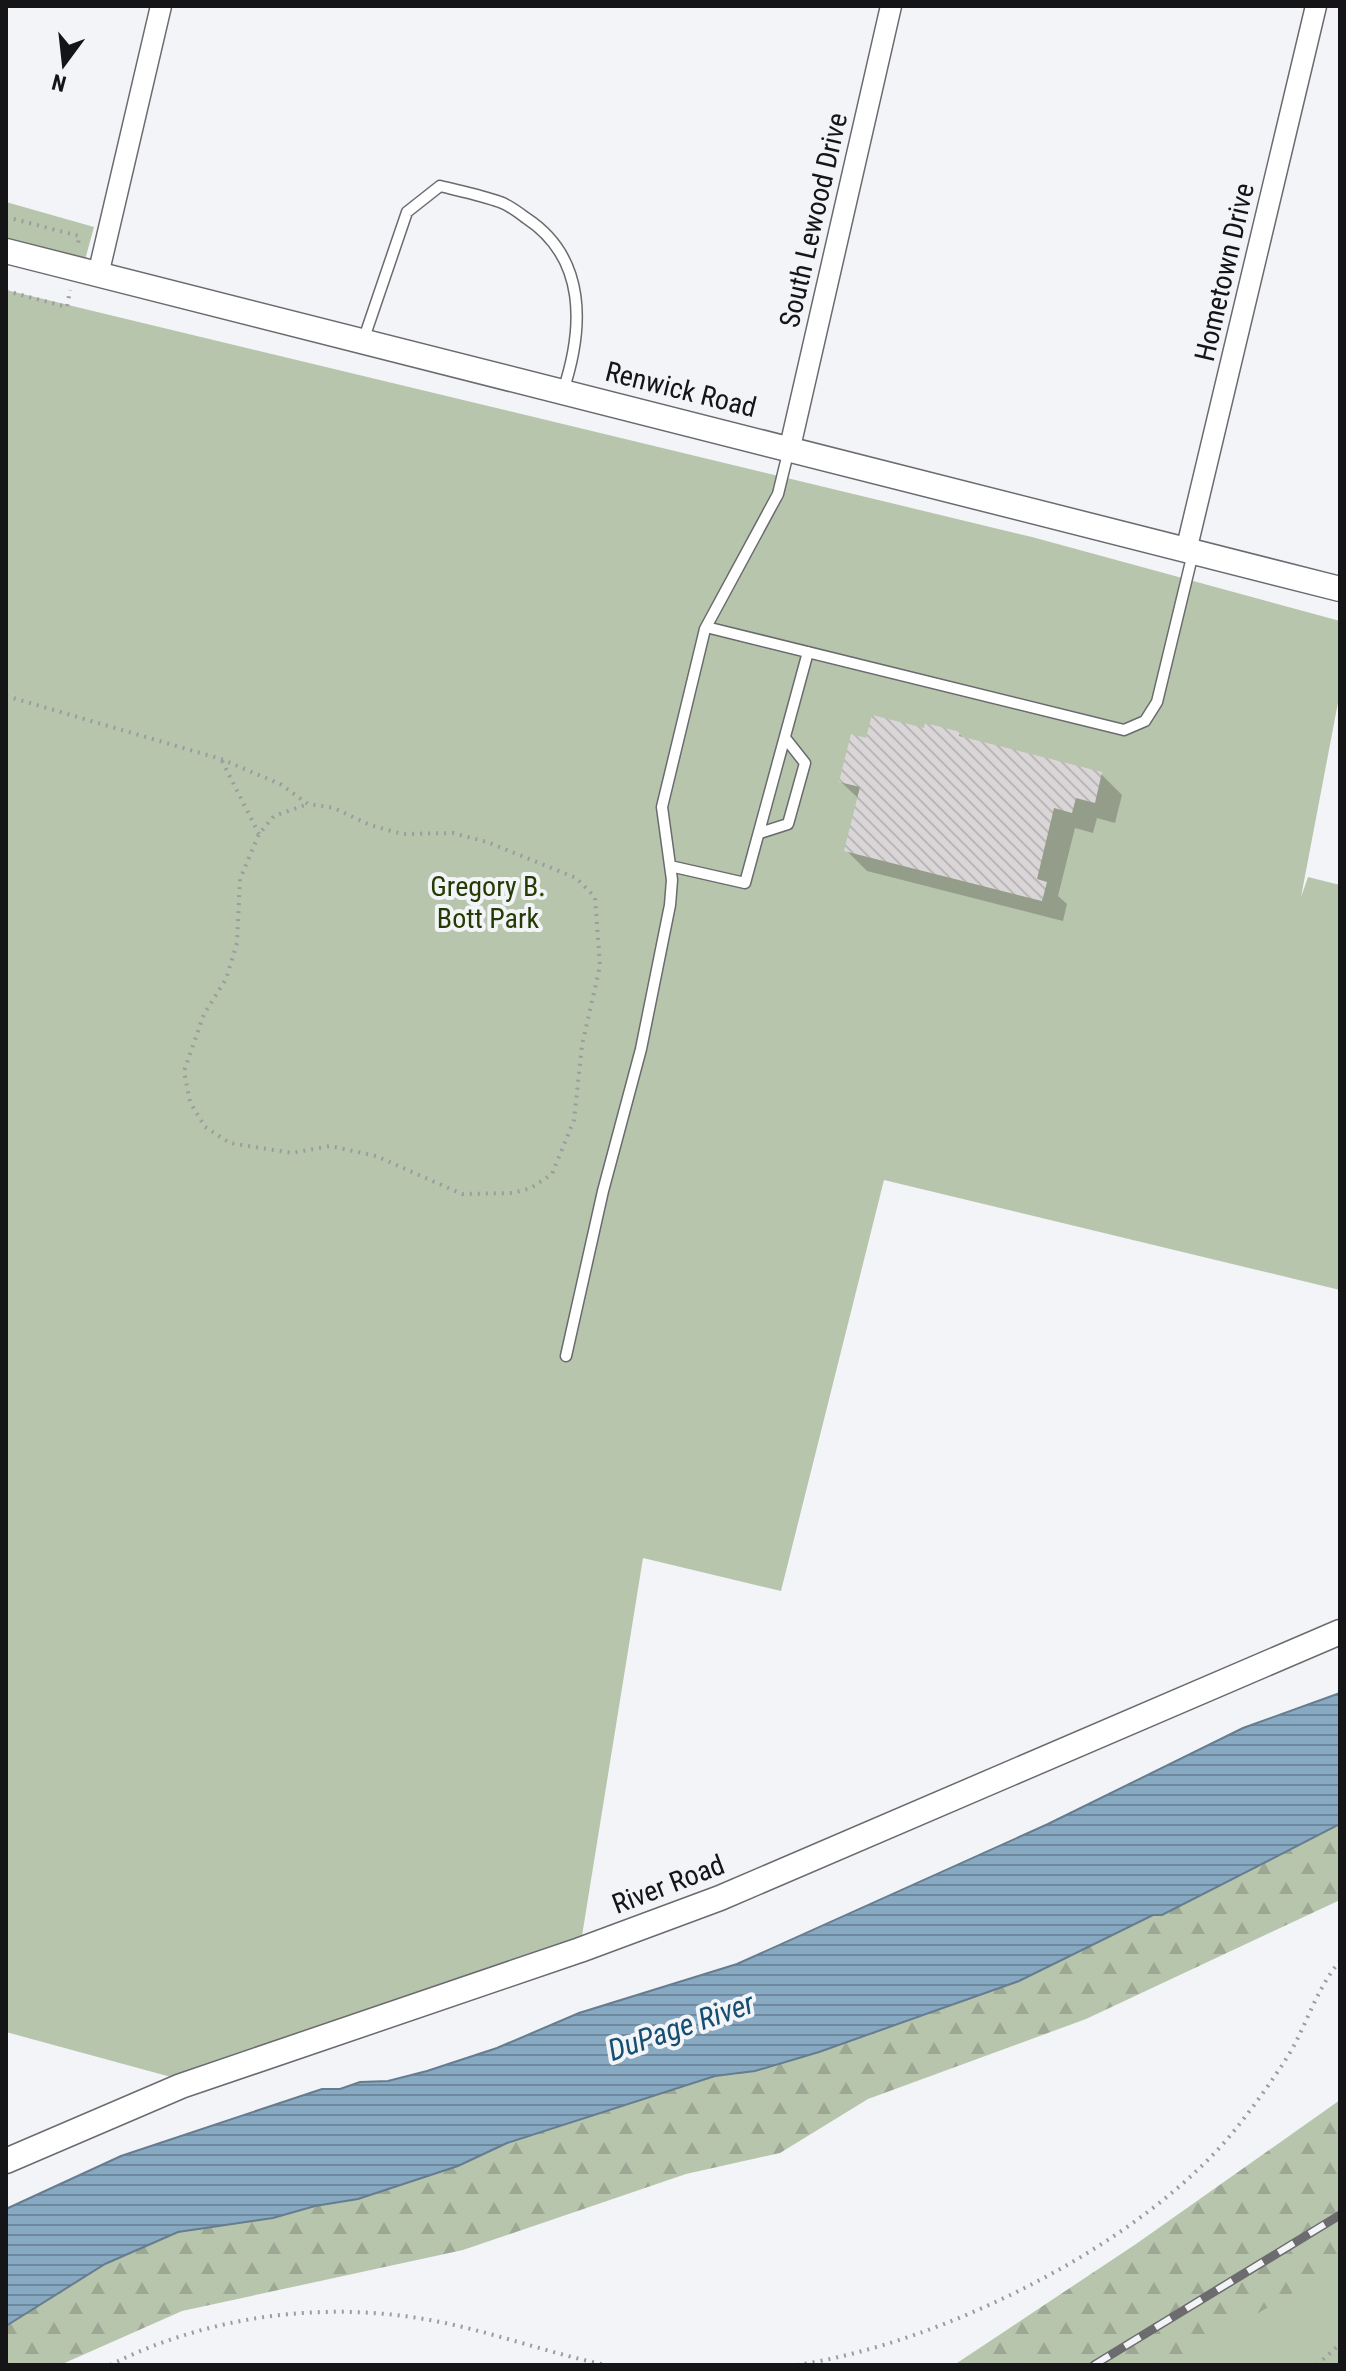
<svg xmlns="http://www.w3.org/2000/svg" width="1346" height="2371" font-family="'Roboto Condensed',sans-serif">
	<style>
		.forest { fill: url(#forest-firs) }
		.park { fill: #b8c5ad }
		.water { fill: url(#water-rules); stroke: #667d8f; stroke-width: 2 }
		.shadow { fill: #0003 }
		.building { fill: url(#building-back-hatch) }
		.lines { fill: none; stroke-linecap: round; stroke-linejoin: round }
		.service-casing { stroke: #6a6b6e; stroke-width: 13 }
		.minor-casing { stroke: #6a6b6e; stroke-width: 23 }
		.tertiary-casing { stroke: #6a6b6e; stroke-width: 27 }
		.path { stroke: #9a9c9e; stroke-width: 4; stroke-dasharray: 2 6; stroke-linecap: butt }
		.service { stroke: #fff; stroke-width: 10 }
		.minor { stroke: #fff; stroke-width: 20 }
		.tertiary { stroke: #fff; stroke-width: 24 }
		.rail-casing { stroke: #6c6c6f; stroke-width: 9 }
		.rail { stroke: #f2f4f7; stroke-width: 6; stroke-dasharray: 18; stroke-linecap: butt }
		.labels { text-anchor: middle; stroke-width: 8; stroke-linejoin: round; paint-order: stroke }
		.street-label { font-size: 28px; fill: #151517; stroke: #f2f4f7 }
		.park-label { font-size: 28px; fill: #253b04; stroke: #f2f4f7 }
		.water-label { font-size: 30px; font-style: italic; fill: #154e71; stroke: #f2f4f7 }
	</style>
	<defs>
		<pattern id="forest-firs" width="22" height="20" patternUnits="userSpaceOnUse" patternTransform="scale(2)"><rect width="22" height="20" fill="#b8c5ad"/><path d="M5 1l3.5 6h-7zM16 11l3.5 6h-7z" fill="#9da894"/></pattern>
		<pattern id="water-rules" width="6" height="5" patternUnits="userSpaceOnUse" patternTransform="scale(2)"><rect width="6" height="5" fill="#88a9c2"/><path d="M0 2.5h6" fill="none" stroke="#6e889d"/></pattern>
		<pattern id="building-back-hatch" width="6" height="6" patternUnits="userSpaceOnUse" patternTransform="scale(2)"><rect width="6" height="6" fill="#dad6d8"/><path d="M-1 5l2 2M0 0l6 6M5-1l2 2" fill="none" stroke="#bab7b9"/></pattern>
	</defs>
	<rect width="100%" height="100%" fill="#f2f4f7"/>
	<path class="forest" d="M1340,1824V1900L1086,2019L868,2099L780,2153L686,2174L463,2250L182,2311L60,2365H6V2326L105,2264L178,2232L273,2218L315,2206L358,2199L458,2166L507,2143L715,2076L739,2074L819,2052L934,2012L1019,1981L1153,1915H1162Z
		M1340,2100V2344L1314,2365H954L1136,2244Z"/>
	<path class="park" d="M6,202L94,227L82,271L6,252Z
		M6,290L1032,537L1340,621V692L1301,897L1308,877L1340,885V1290L884,1180L781,1591L643,1558L581,1942L182,2080L6,2032Z
		M1340,2265L1339,2365H1170Z"/>
	<path class="water" d="M1340,1693V1824L1162,1915H1153L1019,1981L819,2052L755,2071L715,2076L507,2143L458,2166L358,2199L315,2206L273,2218L178,2232L105,2264L6,2326V2209L121,2156L322,2089H340L360,2082L388,2081L427,2071L497,2048L579,2013L737,1964L1048,1824L1243,1728Z"/>
	<path class="shadow" d="M925,730L959,734L966,740L1101,774L1122,795L1115,823L1097,818L1093,833L1075,828L1058,896L1067,904L1063,921L867,871L846,850L859,799L841,782L867,741Z"/>
	<path class="building" d="M872,715L924,728L925,723L960,732L959,736L1102,772L1095,803L1076,798L1072,813L1054,808L1037,879L1047,882L1042,901L844,851L860,787L839,782L851,734L866,738Z"/>
	<g class="lines">
		<defs>
			<path id="service" d="M363,341L407,212L440,186C460,191 481,195 500,202C509,205 518,212 526,218C587,258 584,328 563,391
				M706,627L1124,730L1145,721L1157,702L1193,553
				M760,833L788,824L805,763L786,739
				M670,866L745,883L808,652
				M566,1356L603,1191L641,1049L670,905L672,880L662,807L705,629L778,494L789,449"/>
			<path id="minor" d="M98,275L161,6
				M790,447L891,6
				M1186,551L1316,6"/>
			<path id="tertiary" d="M6,251L1340,589
				M6,2161L181,2086L580,1950L720,1898L1340,1632"/>
		</defs>
		<use href="#service" class="service-casing"/>
		<use href="#minor" class="minor-casing"/>
		<use href="#tertiary" class="tertiary-casing"/>
		<path class="path" d="M6,217L79,236L78,246
			M6,291L67,307L70,290
			M6,696L221,759L280,784L308,804L334,808L370,825L402,834L453,833L487,842L576,878L595,897L600,966L582,1045L574,1120L552,1174L531,1188L513,1193L462,1194L376,1156L330,1146L292,1153L230,1143L205,1127L190,1102L184,1071L204,1014L226,979L237,943L240,879L248,860L259,834L274,816L308,804
			M222,761L259,834
			M110,2365C210,2315 326,2300 435,2321C493,2332 548,2353 606,2365
			M797,2365C943,2343 1146,2243 1238,2126C1257,2102 1275,2077 1291,2051C1308,2021 1317,1988 1340,1961
			M1317,2365L1340,2344"/>
		<use href="#service" class="service"/>
		<use href="#minor" class="minor"/>
		<use href="#tertiary" class="tertiary"/>
		<defs>
			<path id="rail" d="M1094,2365L1340,2215"/>
		</defs>
		<use href="#rail" class="rail-casing"/>
		<use href="#rail" class="rail"/>
	</g>
	<g class="labels">
		<g class="street-label">
			<text transform="translate(813 220) rotate(-77)" y="10">South Lewood Drive</text>
			<text transform="translate(1224 272) rotate(-77)" y="10">Hometown Drive</text>
			<text transform="translate(681 389) rotate(14)" y="10">Renwick Road</text>
			<text transform="translate(668 1884) rotate(-21)" y="10">River Road</text>
		</g>
		<g class="park-label">
			<text x="488" y="896">Gregory B.<tspan x="488" dy="32">Bott Park</tspan></text>
		</g>
		<g class="water-label">
			<text transform="translate(681 2027) rotate(-19)" y="10">DuPage River</text>
		</g>
	</g>
	<rect width="1346" height="2371" fill="none" stroke="#151517" stroke-width="16"/>
	<g transform="translate(64 64) rotate(195)" stroke="#f2f4f7" stroke-width="6" paint-order="stroke">
	<path d="M0-6L14 30L0 20L-14 30Z" fill="#151517"/>
	<text y="-12" font-size="22" font-weight="bold" text-anchor="middle" fill="#151517">N</text>
	</g>
</svg>
